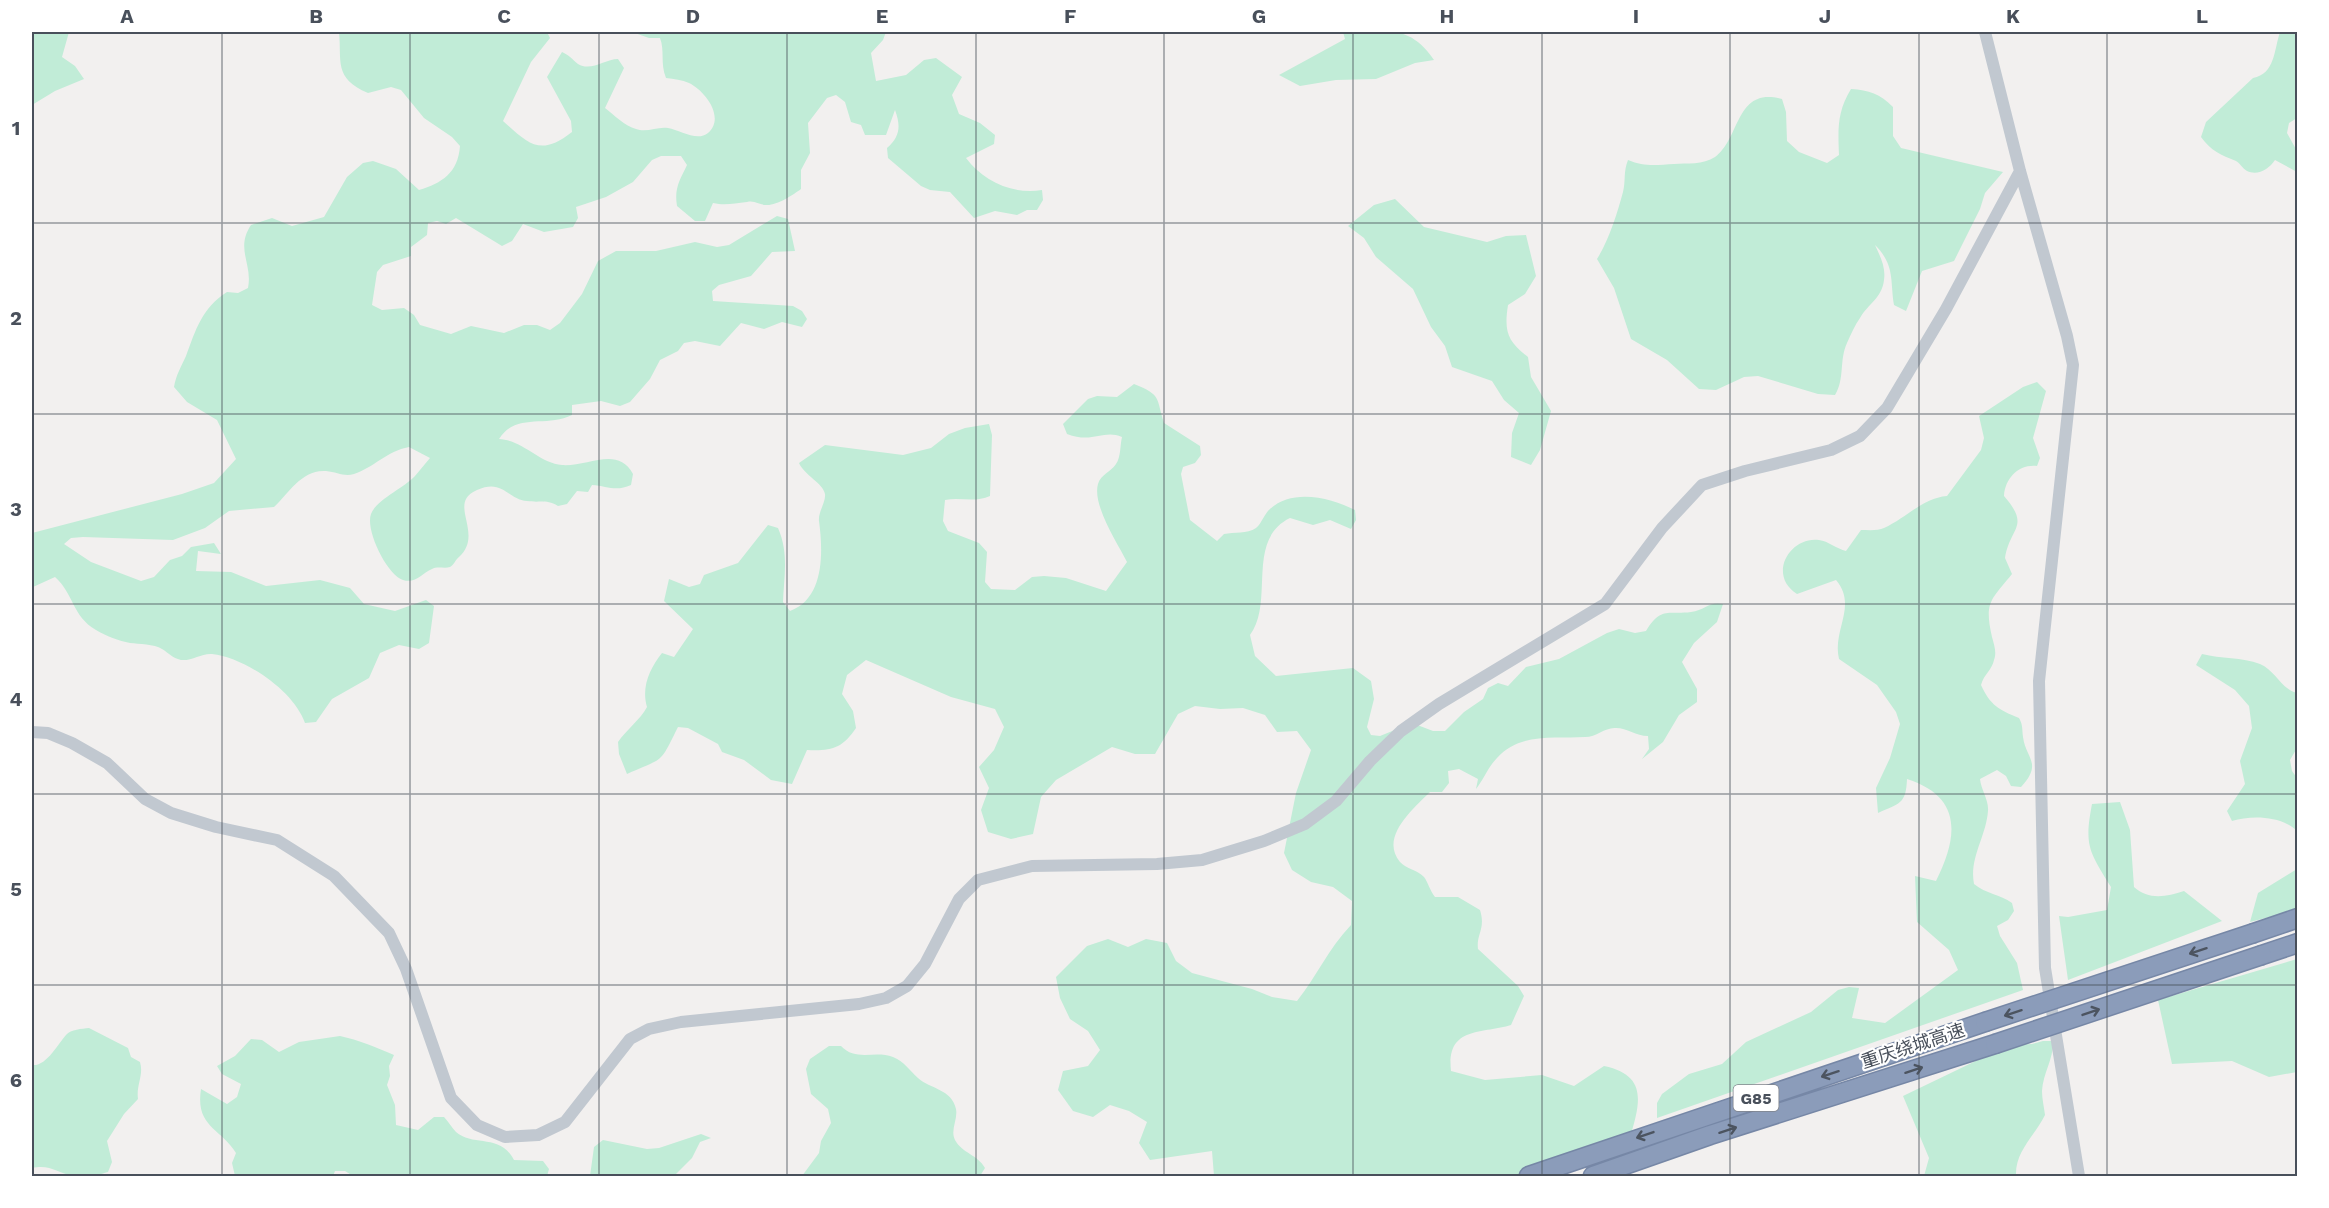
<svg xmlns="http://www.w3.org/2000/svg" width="2329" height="1208" font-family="'Work Sans','Noto Sans SC',sans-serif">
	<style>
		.green { fill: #c1ecd7 }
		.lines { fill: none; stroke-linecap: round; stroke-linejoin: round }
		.highway-casing { stroke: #7687a6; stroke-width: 21 }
		.minor { stroke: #c1c8d0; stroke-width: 12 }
		.highway { stroke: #8b9cba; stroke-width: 18 }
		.highway-bridge-casing { stroke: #7687a6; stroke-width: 21; stroke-linecap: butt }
		.highway-bridge { stroke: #8b9cba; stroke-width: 18 }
		.oneway { stroke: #4c5460 }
		.grid { fill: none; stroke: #49505b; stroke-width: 1.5; stroke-opacity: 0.55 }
		.labels { text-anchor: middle; stroke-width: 4.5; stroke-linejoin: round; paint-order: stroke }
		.shield { fill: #fff; stroke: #80848c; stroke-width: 1.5 }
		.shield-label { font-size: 16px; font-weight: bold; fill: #49505b }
		.street-label { font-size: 18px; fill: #49505b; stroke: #fff }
		.neatline { fill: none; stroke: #49505b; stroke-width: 2 }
		.grid-label { font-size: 20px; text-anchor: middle; font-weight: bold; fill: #49505b }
	</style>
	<rect width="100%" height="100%" fill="#f2f0ef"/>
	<path class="green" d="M32,32H69L62,57L75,66L84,79L55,91L32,105Z
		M339,32H547L550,38L531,62L503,121C529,144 540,157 572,132L571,121L547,77L562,52C569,55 572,59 578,64C591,72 605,59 618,59L624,68L605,108C614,115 625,126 636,129C647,133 658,126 668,128C680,130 697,142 708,133C726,117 704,90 689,83C682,80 674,79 666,78C660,63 665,51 660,38H649L632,32H886L883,40L871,53L876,81L906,75L924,60L936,58L962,77L952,95L959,114L980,123L995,135L994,144L966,158C983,181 1013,195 1042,190L1043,200L1037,210H1027L1017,215L995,211L974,218L950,192L930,190L921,186L888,158L887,148C900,137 901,126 895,110L886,135H865L861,125L851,122L845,102L836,95L827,98L808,123L810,153L801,170V189C793,195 776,206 766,205C759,205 755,200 747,202C734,203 726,206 713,203L705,221H695L677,206C674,188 680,180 687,165L681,156H661L652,160L633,182L606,197L576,207L578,218L573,227L544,232L523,224L512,241L502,246L456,218L446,224L437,221L428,223L427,235L411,247V256L383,265L377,272L372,305L382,310L404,308L414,315L420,325L451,334L471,326L504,333L524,325H537L550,330L560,323L582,294L598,261L616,251H656L695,242L717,247L729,245L777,216L788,219L795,251L772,252L751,276L719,285L712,291L713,301L793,306L802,311L807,319L802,327L782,322L764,329L741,323L720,346L695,341L684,343L678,351L660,360L650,379L630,402L620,406L601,401L572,405V415C546,428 516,412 499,439C523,440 539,463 562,465C587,467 618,445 633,474L631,485C616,492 607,486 592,485L588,492L577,491L567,504L558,506C546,499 540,503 527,501C508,500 503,478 477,490C446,503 485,533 459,557C456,559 453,566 450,567C445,569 437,566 432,569C422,573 416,584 403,580C387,575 365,530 371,514C376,500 404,488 415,476C420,470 425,464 430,458L409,447C387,451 373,468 354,474C344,477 337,472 326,471C302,469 289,493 274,507L229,511L205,528L173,540L83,537L71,538L64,544L91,562L141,581L154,577L170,560L182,556L191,547L214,543L221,554L198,551L196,571L231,572L266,586L320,580L350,588L364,604L395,611L426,600L434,606L429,643L419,649L399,645L380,653L369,678L332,699L316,722L305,723C294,691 246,658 212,654C202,653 192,661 181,660C172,658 169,653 162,649C154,644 139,644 130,643C119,641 106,636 96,630C72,616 74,594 55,577L33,587L32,592V533L182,494L214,483L236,459L217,420L187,402L174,387C176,375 181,367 186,356C196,329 202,308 227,292L238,293L248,288C253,264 235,249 251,225L272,218L292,226L324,217L347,177L363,163L373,161L396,169L419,190C442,183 458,173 460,146L452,137L424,118L401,90L391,87L368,93C333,78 342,61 339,32Z
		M1343,32C1383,31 1409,23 1434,60L1415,63L1376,79L1336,80L1300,86L1279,75L1345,39Z
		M2280,32H2297V118L2289,123L2287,133L2297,151V172L2275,160C2269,169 2258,176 2247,171C2242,168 2240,163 2236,161C2221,155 2211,151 2201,137L2206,122L2253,78C2275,74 2274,50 2280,32Z
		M1851,89C1869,90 1880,94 1893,107V136L1901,148L2003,172L1985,193L1980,209L1954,261L1922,271L1906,311L1894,305C1890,280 1895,265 1875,245C1880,256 1886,267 1884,280C1882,298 1868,304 1860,318C1855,325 1851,334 1847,343C1839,360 1845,379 1835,395L1818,394L1758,376L1744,377L1716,390L1699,389L1667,360L1631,339L1614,288L1597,259C1609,240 1617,214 1623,192C1626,180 1623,173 1628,160C1644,167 1657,165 1674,164C1687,163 1703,165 1715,157C1741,138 1735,86 1782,99L1786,112L1787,141L1799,152L1827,163L1839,155C1838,129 1837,112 1851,89Z
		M1395,199L1424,227L1487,242L1506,236L1526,235L1536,276L1525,294L1508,305C1504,331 1507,341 1528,357L1531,377L1551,411L1540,450L1531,465L1511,457L1512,433L1519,413L1504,400L1492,381L1452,367L1445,346L1431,327L1413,289L1376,257L1364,238L1348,226L1374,205Z
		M2037,382L2046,391L2033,438L2040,458L2037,466C2019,464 2005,478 2004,496C2031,527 2010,527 2005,558L2012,574C1991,600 1984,602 1992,637C1994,645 1997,652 1994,660C1992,670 1984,674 1981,685C1990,705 1999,710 2019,718C2023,725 2022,729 2023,737C2026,759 2043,763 2021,787L2011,786L2006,776L1997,770L1980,779C1981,790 1989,800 1988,811C1986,837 1969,858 1974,884C1986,894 2000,894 2012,903L2014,911L2008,920L1997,926L2000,936L2017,963L2023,990L1657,1118V1103L1662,1094L1689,1074L1722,1064L1746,1042L1811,1012L1838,990L1849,987L1859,988L1852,1018L1885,1023L1958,970L1949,950L1917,922L1915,876L1936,881C1958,837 1963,797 1907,779C1906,805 1899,803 1878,813L1876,788L1890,758L1900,724L1896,712L1877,685L1839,659C1832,630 1858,606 1836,580L1797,594C1767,575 1790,536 1819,540C1828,541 1837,549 1846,551L1861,530C1868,530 1878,531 1884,528C1906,518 1923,498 1947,496L1981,450L1984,438L1979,416L2023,387Z
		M1134,384C1162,395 1156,398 1164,423L1200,446L1201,455L1195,463L1183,467L1181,474L1190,520L1217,541L1224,534C1234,532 1247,534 1256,528C1262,523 1264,514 1270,509C1293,488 1331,498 1355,510L1356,520L1351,529L1330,520L1313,525L1290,518C1245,540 1275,602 1250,635L1255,656L1276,676L1353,668L1371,681L1374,699L1367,727L1371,735L1380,736L1412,723L1433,731H1445L1464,712L1483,699L1488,688L1498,683L1508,686L1526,667L1559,659L1607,633L1619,629L1635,633L1646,631C1661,606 1668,615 1691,612C1705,610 1709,601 1723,604L1717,622L1694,643L1682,662L1697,689V702L1679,715L1663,742L1642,759L1649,749L1648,736C1636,736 1627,728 1616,728C1605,727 1597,737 1585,737C1556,739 1520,732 1497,758C1488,767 1484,779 1476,789L1478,779L1459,769L1448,771L1449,783L1442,792H1430C1414,808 1379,837 1400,862C1406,869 1418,870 1424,877C1428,882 1430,891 1435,897H1458L1480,910C1486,929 1476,934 1478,949L1518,986L1524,996L1511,1025C1482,1034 1446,1026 1451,1071L1485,1080L1542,1075L1574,1086L1604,1066C1646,1075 1641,1100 1631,1134L1517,1176H1214L1212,1151L1150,1160L1139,1143L1147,1122L1129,1111L1110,1105L1093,1117L1073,1111L1058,1090L1063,1071L1088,1066L1100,1050L1088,1031L1070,1019L1060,998L1056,977L1087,946L1108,939L1128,947L1146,939L1167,943L1176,961L1192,973L1252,989L1272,997L1297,1001C1317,976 1328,949 1351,925L1352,901L1333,887L1311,882L1292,870L1284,853L1296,793L1311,750L1297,731L1277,732L1265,715L1243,708L1220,709L1195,706L1178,714L1155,754H1135L1112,747L1056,780L1041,797L1033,834L1011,839L988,832L981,810L989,788L979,767L994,750L1004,727L995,709L951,697L866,660L847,675L842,694L853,711L856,728C842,749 831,751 807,750L792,784L771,780L744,760L722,752L718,744L688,728L678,727C659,765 665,757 627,774L619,754L618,742C627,729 640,720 647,707C641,687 650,668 662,653L674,657L693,629L664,601L669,579L689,587L700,584L704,575L738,563L768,525L778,528C789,553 784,576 783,602L790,611C825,598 823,551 819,521C818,512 826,502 825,494C823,483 804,475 799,463L825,445L903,455L931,448L949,434L965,428L989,424L992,435L990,496C975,503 961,497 945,500L943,521L948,531L979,543L987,552L985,582L991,589L1015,590L1032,577L1044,576L1066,578L1106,591L1127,562C1118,544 1092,505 1098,484C1101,474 1111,472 1116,464C1121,457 1120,445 1122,437C1103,429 1093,444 1067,434L1063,424L1088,399L1097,396L1117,397Z
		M2202,654C2221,659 2242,657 2260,664C2276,671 2281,689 2297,693V748L2290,760L2292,771L2297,778V831C2282,816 2252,815 2232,821L2227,811L2245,784L2240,761L2252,728L2249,706L2235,690L2196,665Z
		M2120,802L2130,830L2134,887C2148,900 2166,897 2184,891L2222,921L2068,980L2059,916L2068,917L2107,910L2111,887C2089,851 2084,846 2092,804Z
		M2297,869V910L2250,922L2258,893Z
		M2297,959V1072L2269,1077L2232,1061L2172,1064L2158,1000Z
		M89,1028L128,1048L131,1057L140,1062C144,1075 136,1085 138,1099L124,1114L107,1141L112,1162L108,1172C98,1175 85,1179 74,1176C56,1173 51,1164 32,1168V1065C46,1067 58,1044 66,1035C71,1029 82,1029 89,1028Z
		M340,1036C359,1040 375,1047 394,1055L389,1066L390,1076L387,1085L395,1105L396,1125L418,1130L434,1117H444C448,1121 452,1128 456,1132C473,1147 500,1133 514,1160L543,1161L549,1169L547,1176H353L345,1171H335L333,1176H235L232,1163L236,1153C221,1128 195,1127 201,1089L227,1104L237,1097L241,1084L222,1074L217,1066L235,1056L251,1039L262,1040L279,1052L299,1042Z
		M2043,1041H2053C2054,1058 2043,1073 2042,1091C2042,1099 2044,1107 2045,1115C2034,1137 2015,1151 2016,1176H1924L1929,1158L1903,1096L2009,1045L2032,1044Z
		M829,1046H841C856,1062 875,1050 893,1057C905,1062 909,1070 918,1078C930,1089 952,1089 956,1109C958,1120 950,1130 955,1140C962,1153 978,1155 985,1168L980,1176H802L819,1153L821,1141L831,1123L828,1109L811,1094L806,1069L810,1059Z
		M701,1134L711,1138L700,1142L692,1158L674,1176H590L594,1147L603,1140L647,1149L659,1148Z"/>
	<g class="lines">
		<defs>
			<path id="highway" d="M2254,933L2298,918
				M2262,955L2298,943
				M1529,1176L1985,1022
				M1593,1176L1710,1135L1995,1044"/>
		</defs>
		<use href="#highway" class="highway-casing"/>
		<path class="minor" d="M1985,32L2020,171L2067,336L2073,365L2039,681L2045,968L2079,1176
			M32,732L48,733L72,743L107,763L145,799L171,813L216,827L277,840L334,876L389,933L406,969L451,1098L477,1125L505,1137L538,1135L565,1122L630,1039L649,1029L681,1022L859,1004L886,998L907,986L925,964L959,899L978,880L1032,866L1157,864L1202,860L1264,841L1305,824L1336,801L1370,761L1401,731L1439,704L1605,604L1662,528L1702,485L1745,471L1831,450L1860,436L1887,408L1946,309L2020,171"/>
		<use href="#highway" class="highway"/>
		<defs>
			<path id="highway-bridge" d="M1985,1022L2254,933
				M1995,1044L2262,955"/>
		</defs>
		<use href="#highway-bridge" class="highway-bridge-casing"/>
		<use href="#highway-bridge" class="highway-bridge"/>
	</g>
	<defs><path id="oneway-shaft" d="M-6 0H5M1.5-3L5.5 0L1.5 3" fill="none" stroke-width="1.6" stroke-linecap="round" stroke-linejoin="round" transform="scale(1.5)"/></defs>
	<g class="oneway">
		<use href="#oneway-shaft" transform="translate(2198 951) rotate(162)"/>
		<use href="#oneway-shaft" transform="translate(2091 1012) rotate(-19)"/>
		<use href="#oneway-shaft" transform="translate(2013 1013) rotate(162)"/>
		<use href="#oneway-shaft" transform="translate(1914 1070) rotate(-18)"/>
		<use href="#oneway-shaft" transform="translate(1830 1074) rotate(162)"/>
		<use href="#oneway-shaft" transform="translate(1728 1130) rotate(-18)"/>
		<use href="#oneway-shaft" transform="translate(1645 1135) rotate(161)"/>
	</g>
	<path class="grid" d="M222,32V1176M410,32V1176M599,32V1176M787,32V1176M976,32V1176M1164,32V1176M1353,32V1176M1542,32V1176M1730,32V1176M1919,32V1176M2107,32V1176M32,223H2298M32,414H2298M32,604H2298M32,794H2298M32,985H2298"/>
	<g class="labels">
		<rect class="shield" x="1733.5" y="1085" width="45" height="26" rx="4.5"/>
		<g class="shield-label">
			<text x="1756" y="1104">G85</text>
		</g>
		<g class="street-label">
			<text transform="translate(1913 1046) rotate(-18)" y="6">重庆绕城高速</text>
		</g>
	</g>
	<rect width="2329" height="1208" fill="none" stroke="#ffffff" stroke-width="66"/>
	<rect x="33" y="33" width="2263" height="1142" class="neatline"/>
	<g class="grid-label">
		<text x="127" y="23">A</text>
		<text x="316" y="23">B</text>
		<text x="504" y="23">C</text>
		<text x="693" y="23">D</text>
		<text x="882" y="23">E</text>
		<text x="1070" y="23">F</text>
		<text x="1259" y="23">G</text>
		<text x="1447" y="23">H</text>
		<text x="1636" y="23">I</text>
		<text x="1825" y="23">J</text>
		<text x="2013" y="23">K</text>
		<text x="2202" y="23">L</text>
		<text x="16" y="135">1</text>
		<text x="16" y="325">2</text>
		<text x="16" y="516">3</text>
		<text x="16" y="706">4</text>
		<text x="16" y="896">5</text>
		<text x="16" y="1087">6</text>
	</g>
</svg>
